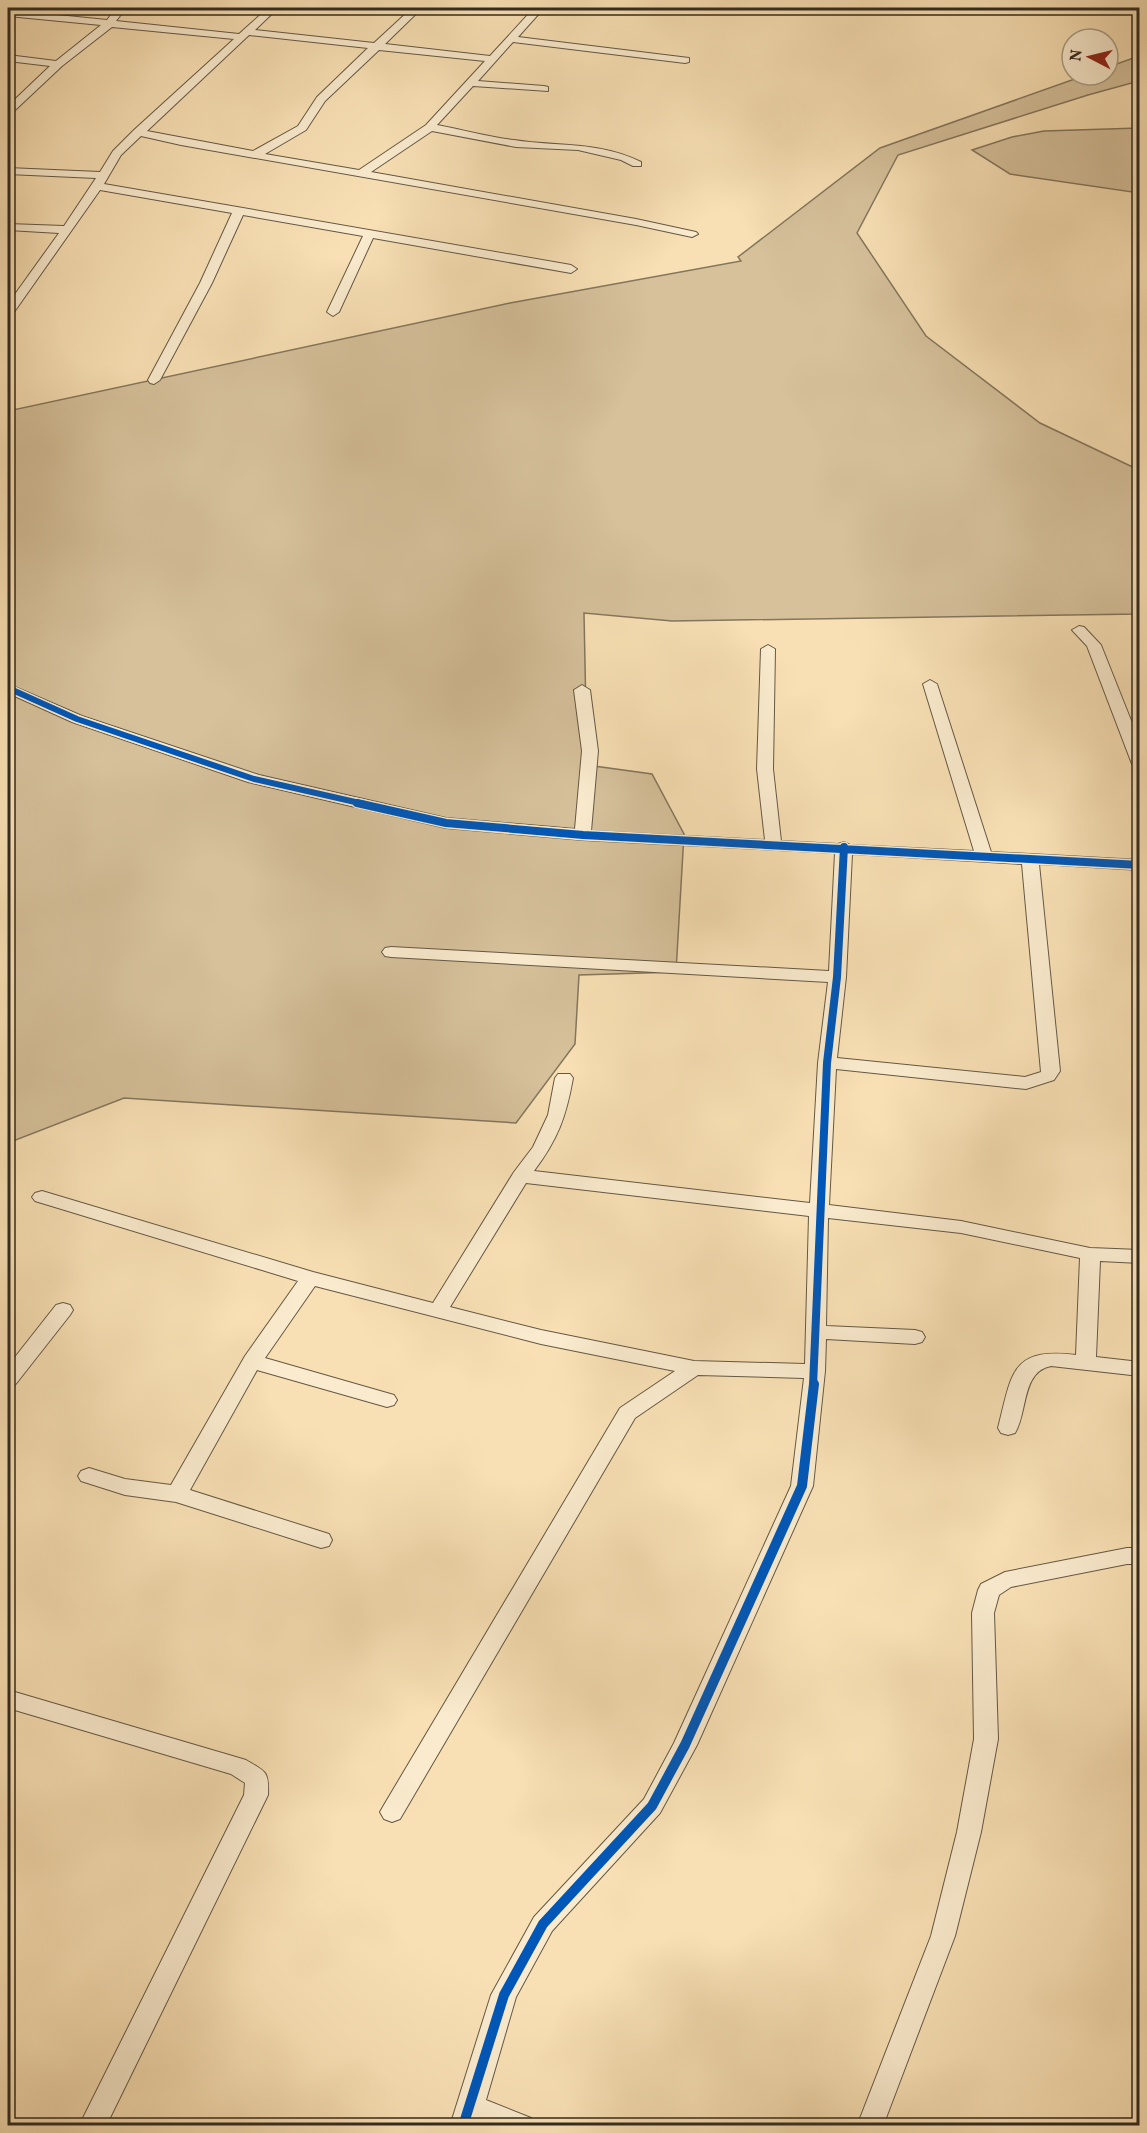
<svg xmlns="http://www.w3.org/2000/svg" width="1147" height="2133" font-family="Vollkorn,serif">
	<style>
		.green { fill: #d6c19b; stroke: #84765d; stroke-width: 1.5 }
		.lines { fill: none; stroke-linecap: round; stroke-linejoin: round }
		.minor-casing { stroke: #645844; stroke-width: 2 }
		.minor { fill: #faebce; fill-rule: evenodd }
		.cycleway-far2-casing { stroke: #faebce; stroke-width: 9 }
		.cycleway-far1-casing { stroke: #faebce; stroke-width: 11 }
		.cycleway-casing { stroke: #faebce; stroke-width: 14 }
		.cycleway-far2 { stroke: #0057b8; stroke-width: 6 }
		.cycleway-far1 { stroke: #0057b8; stroke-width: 8 }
		.cycleway { stroke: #0057b8; stroke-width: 10 }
	</style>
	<rect width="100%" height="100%" fill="#f8e0b4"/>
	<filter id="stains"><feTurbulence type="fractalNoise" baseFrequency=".00333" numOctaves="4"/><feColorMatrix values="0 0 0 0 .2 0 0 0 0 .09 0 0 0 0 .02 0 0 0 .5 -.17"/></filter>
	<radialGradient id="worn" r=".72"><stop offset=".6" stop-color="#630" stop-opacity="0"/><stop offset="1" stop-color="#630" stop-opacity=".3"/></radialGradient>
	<path class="green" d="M1139,56V81L1088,95L898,155L857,233L926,336L1040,423L1139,470V614L672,621L584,613L587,765L652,774L684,834L676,972L579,975L575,1044L516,1123L124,1098L8,1143V411L510,303L741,261L738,257L880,148L1086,75H1108V67Z
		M1139,128V193L1010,174L972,150L1012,137L1044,131Z"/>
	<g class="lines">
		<defs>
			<path id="minor" d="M116,8H126L116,21L239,34L268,8H278L255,30L374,43L412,8H422L385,44L490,56L534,8H544L518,37L689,58V62L685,63L513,42L478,81L544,86L548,87V91L473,86L437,125C463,130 489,137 514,140C558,147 599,141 641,162V166H633L621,160L578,150L516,147L432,131L371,172L636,219L696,232L698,234L692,237L636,225L181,145L141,136L121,155L104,184L571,265L577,269L571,273L373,238L339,312L333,316L327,312L363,236L243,215L212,283L160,380L154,384L150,383L148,380L200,283L232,213L100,190L12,315H8V304L59,233L8,230V224L64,226L96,178L8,174V168L100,172L113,151L134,130L234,39L112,27L62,66L12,113L8,114V106L50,66L8,61V55L56,61L101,25L8,16V10L107,20ZM249,35L368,48L317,97L298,126L253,151L147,131ZM379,50L485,61L426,125L359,170L265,154L306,130L325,101Z
				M1079,626L1084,627L1101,645L1140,743V769L1132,764L1087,646L1072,630Z
				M768,645L775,649L773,769L781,841L838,844L844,842L850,845L974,851L923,684L930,680L937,684L991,852L1140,860V870L1039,864L1060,1071L1054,1080L1026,1089L836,1069L829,1205L961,1221L1090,1248L1140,1250V1263L1100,1261L1096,1357L1140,1362V1376L1051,1366C1021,1372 1028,1412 1015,1433L1008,1435L1001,1433L998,1428C1012,1374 1010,1347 1076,1355L1080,1258L961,1233L828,1218L826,1326L915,1330L922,1332L925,1337L922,1342L915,1344L826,1339L825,1371L813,1486L697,1745L660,1813L552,1931L516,1997L486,2100L531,2118L535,2126H490L478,2121L476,2126H450L491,1995L534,1917L644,1799L674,1743L791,1486L804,1378L698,1375L635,1418L400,1819L392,1822L384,1819L380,1812L384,1805L620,1408L675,1371L541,1344L315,1286L265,1358L394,1395L397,1400L394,1405L387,1407L257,1370L190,1490L329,1534L332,1540L329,1546L321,1548L176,1502L125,1495L81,1481L78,1476L81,1471L89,1468L125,1479L171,1485L245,1356L298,1281L35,1201L32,1197L35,1193L42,1191L313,1272L433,1303L514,1172L533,1147L548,1115L555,1078L558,1074H570L573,1078C566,1117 558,1139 534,1171L810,1203L818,1063L828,982L391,957L385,956L382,952L385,948L391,947L829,971L835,853L583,840L446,828L248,782L72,722L8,693V684L82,716L259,775L446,818L575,829L582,751L574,690L582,685L590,690L598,751L591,831L765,840L757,769L761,649ZM852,854L1022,864L1041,1072L1025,1077L837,1058L846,977ZM526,1183L809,1216L805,1364L694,1361L541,1330L450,1307Z
				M63,1303L70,1305L73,1310L70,1315L15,1385L8,1387V1366L56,1305Z
				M1127,1548H1140V1564H1127L1011,1587L999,1595L994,1613L998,1739L981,1832L955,1936L883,2126H857L931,1936L957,1832L974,1739L972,1613L978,1590L981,1584L1005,1572Z
				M8,1690L246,1760C266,1772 269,1771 268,1795L106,2126H79L244,1795L245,1783L231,1774L8,1708Z"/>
		</defs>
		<use href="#minor" class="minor-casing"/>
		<use href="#minor" class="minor"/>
		<defs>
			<path id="cycleway-far2" d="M8,688L77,719L254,779L364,804"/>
			<path id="cycleway-far1" d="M357,803L446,823L583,835L1140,865
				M813,1386L827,1063L837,977L844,847"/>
			<path id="cycleway" d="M463,2126L504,1995L543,1924L652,1806L685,1745L802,1486L814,1384"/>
		</defs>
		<use href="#cycleway-far2" class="cycleway-far2-casing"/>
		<use href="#cycleway-far1" class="cycleway-far1-casing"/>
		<use href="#cycleway" class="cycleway-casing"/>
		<use href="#cycleway-far2" class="cycleway-far2"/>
		<use href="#cycleway-far1" class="cycleway-far1"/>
		<use href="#cycleway" class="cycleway"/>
	</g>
	<rect width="1147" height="2133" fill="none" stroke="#f8e0b4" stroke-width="30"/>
	<rect x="9" y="9" width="1129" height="2115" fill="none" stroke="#322a1f" stroke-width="3"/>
	<rect x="15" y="15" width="1117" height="2103" fill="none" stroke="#322a1f" stroke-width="1.5"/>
	<g transform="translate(1090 57) rotate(277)"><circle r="28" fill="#faebce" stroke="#aa9e88" stroke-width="1.5"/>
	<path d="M0-4.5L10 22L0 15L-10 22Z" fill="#8f2418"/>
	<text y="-9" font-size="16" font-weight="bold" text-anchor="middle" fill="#322a1f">N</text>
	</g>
	<rect width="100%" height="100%" filter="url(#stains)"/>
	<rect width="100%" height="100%" fill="url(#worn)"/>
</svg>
